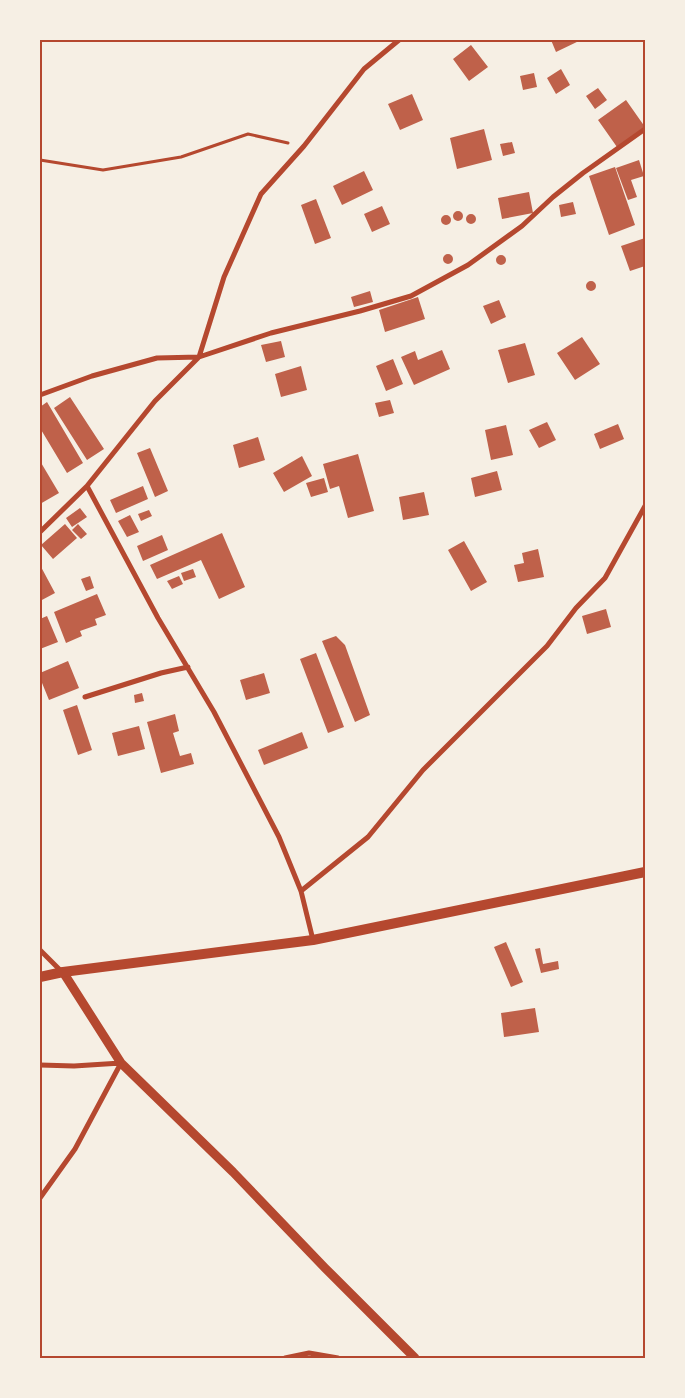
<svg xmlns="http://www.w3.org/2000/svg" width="685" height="1398" font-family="Roboto,sans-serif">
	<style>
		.building { fill: #bf614a }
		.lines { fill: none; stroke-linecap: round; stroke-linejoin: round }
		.path { stroke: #b5482f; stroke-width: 3 }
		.minor { stroke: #b5482f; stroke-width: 5 }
		.tertiary { stroke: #b5482f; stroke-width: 9 }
		.secondary { stroke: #b5482f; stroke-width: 10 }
		.neatline { fill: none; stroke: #b5482f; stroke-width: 2 }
	</style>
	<rect width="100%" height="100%" fill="#f6efe4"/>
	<path class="building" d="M551,40H581L556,52Z
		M471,45L488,67L469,81L453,59Z
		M561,69L570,85L556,94L547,78Z
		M534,73L537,87L523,90L520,76Z
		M598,88L607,100L595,109L586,96Z
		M412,94L423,120L400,130L388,104Z
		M626,100L645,127L617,147L598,120Z
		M484,129L492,160L457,169L450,138Z
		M512,142L515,153L503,156L500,144Z
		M639,160L644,176L631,180L637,197L628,200L616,168Z
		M615,167L635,225L609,235L589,176Z
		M364,171L373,190L342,205L333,186Z
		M529,192L533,213L502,219L498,198Z
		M316,199L331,238L315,244L301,205Z
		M573,202L576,214L561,217L559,205Z
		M382,206L390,224L372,232L364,214Z
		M453 216a5 5 0 1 1 10 0a5 5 0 1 1-10 0Z
		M466 219a5 5 0 1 1 10 0a5 5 0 1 1-10 0Z
		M441 220a5 5 0 1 1 10 0a5 5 0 1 1-10 0Z
		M645,238V266L630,271L621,246Z
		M443 259a5 5 0 1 1 10 0a5 5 0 1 1-10 0Z
		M496 260a5 5 0 1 1 10 0a5 5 0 1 1-10 0Z
		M586 286a5 5 0 1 1 10 0a5 5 0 1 1-10 0Z
		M370,291L373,302L354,307L351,297Z
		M418,297L425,319L385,332L379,310Z
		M499,300L506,317L491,324L483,306Z
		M582,337L600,364L575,380L557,353Z
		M281,341L285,357L266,362L261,345Z
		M525,343L535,375L508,383L498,350Z
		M442,350L450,369L414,385L401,357L415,351L418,360Z
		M393,359L403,384L386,391L376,366Z
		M301,366L307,390L281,397L275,374Z
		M70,397L104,449L87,460L54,408Z
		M390,400L394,413L379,417L375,403Z
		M47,402L83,463L67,473L40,428V407Z
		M547,422L556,440L539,448L529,430Z
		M618,424L624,439L600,449L594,434Z
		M506,425L513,455L491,460L485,430Z
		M258,437L265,460L239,468L233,445Z
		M150,448L168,491L155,497L137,453Z
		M358,454L374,511L348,518L339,486L330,489L323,464Z
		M302,456L312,476L284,492L273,473Z
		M40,461L59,493L40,504Z
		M497,471L502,490L475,497L471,478Z
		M324,478L328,492L311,497L306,483Z
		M143,486L148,499L116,513L110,500Z
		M424,492L429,515L403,520L399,497Z
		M80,508L87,517L72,527L66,518Z
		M149,510L152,516L141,521L138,514Z
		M130,515L139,532L127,537L118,521Z
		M65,524L77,538L53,559L41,545Z
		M78,524L87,534L81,539L72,530Z
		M222,533L245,587L219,599L201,560L157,579L150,565Z
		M162,535L168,550L143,561L137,546Z
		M464,541L487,582L471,591L448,550Z
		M538,549L544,577L518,582L514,565L524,563L522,553Z
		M40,565L55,593L40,601Z
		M193,569L196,577L184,581L181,573Z
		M90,576L94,588L86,591L81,579Z
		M179,576L183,584L172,589L167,581Z
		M97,594L106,615L95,619L97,625L80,631L82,636L66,643L54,612Z
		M606,609L611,627L587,634L582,616Z
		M47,616L58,642L40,649V619Z
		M336,636L345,645L370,715L355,722L322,641Z
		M316,653L344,727L328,733L300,659Z
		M68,661L79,688L49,700L40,678V673Z
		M264,673L270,693L246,700L240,680Z
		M142,693L144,701L135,703L134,695Z
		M77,705L92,750L78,755L63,710Z
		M175,714L179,731L173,733L180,756L191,753L194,764L161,773L147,722Z
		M139,726L145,749L118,756L112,733Z
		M302,732L308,748L264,765L258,750Z
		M506,942L523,982L511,987L494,947Z
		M540,948L543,964L558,961L559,969L541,973L535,949Z
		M535,1008L539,1032L504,1037L501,1013Z"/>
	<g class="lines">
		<path class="path" d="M40,160L103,170L181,157L248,134L288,143"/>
		<path class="minor" d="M40,395L92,376L157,358L199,357L271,333L360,311L411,296L468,265L522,226L553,197L583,173L645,129
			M40,532L87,486
			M85,697L161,673L188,667
			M301,891L368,837L423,770L547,646L576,608L605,578L645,506
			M313,940L301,891L279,837L214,712L158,618L87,486L155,401L199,357L224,277L261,194L304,146L364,69L399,40
			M40,950L62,972
			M40,1065L74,1066L121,1063
			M40,1198L75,1149L121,1063
			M285,1358L309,1353L338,1358"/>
		<path class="tertiary" d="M63,972L121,1063L233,1172L325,1268L415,1358"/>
		<path class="secondary" d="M40,977L63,972L313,940L645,872"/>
	</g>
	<rect width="685" height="1398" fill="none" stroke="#f6efe4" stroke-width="82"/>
	<rect x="41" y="41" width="603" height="1316" class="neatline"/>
</svg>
